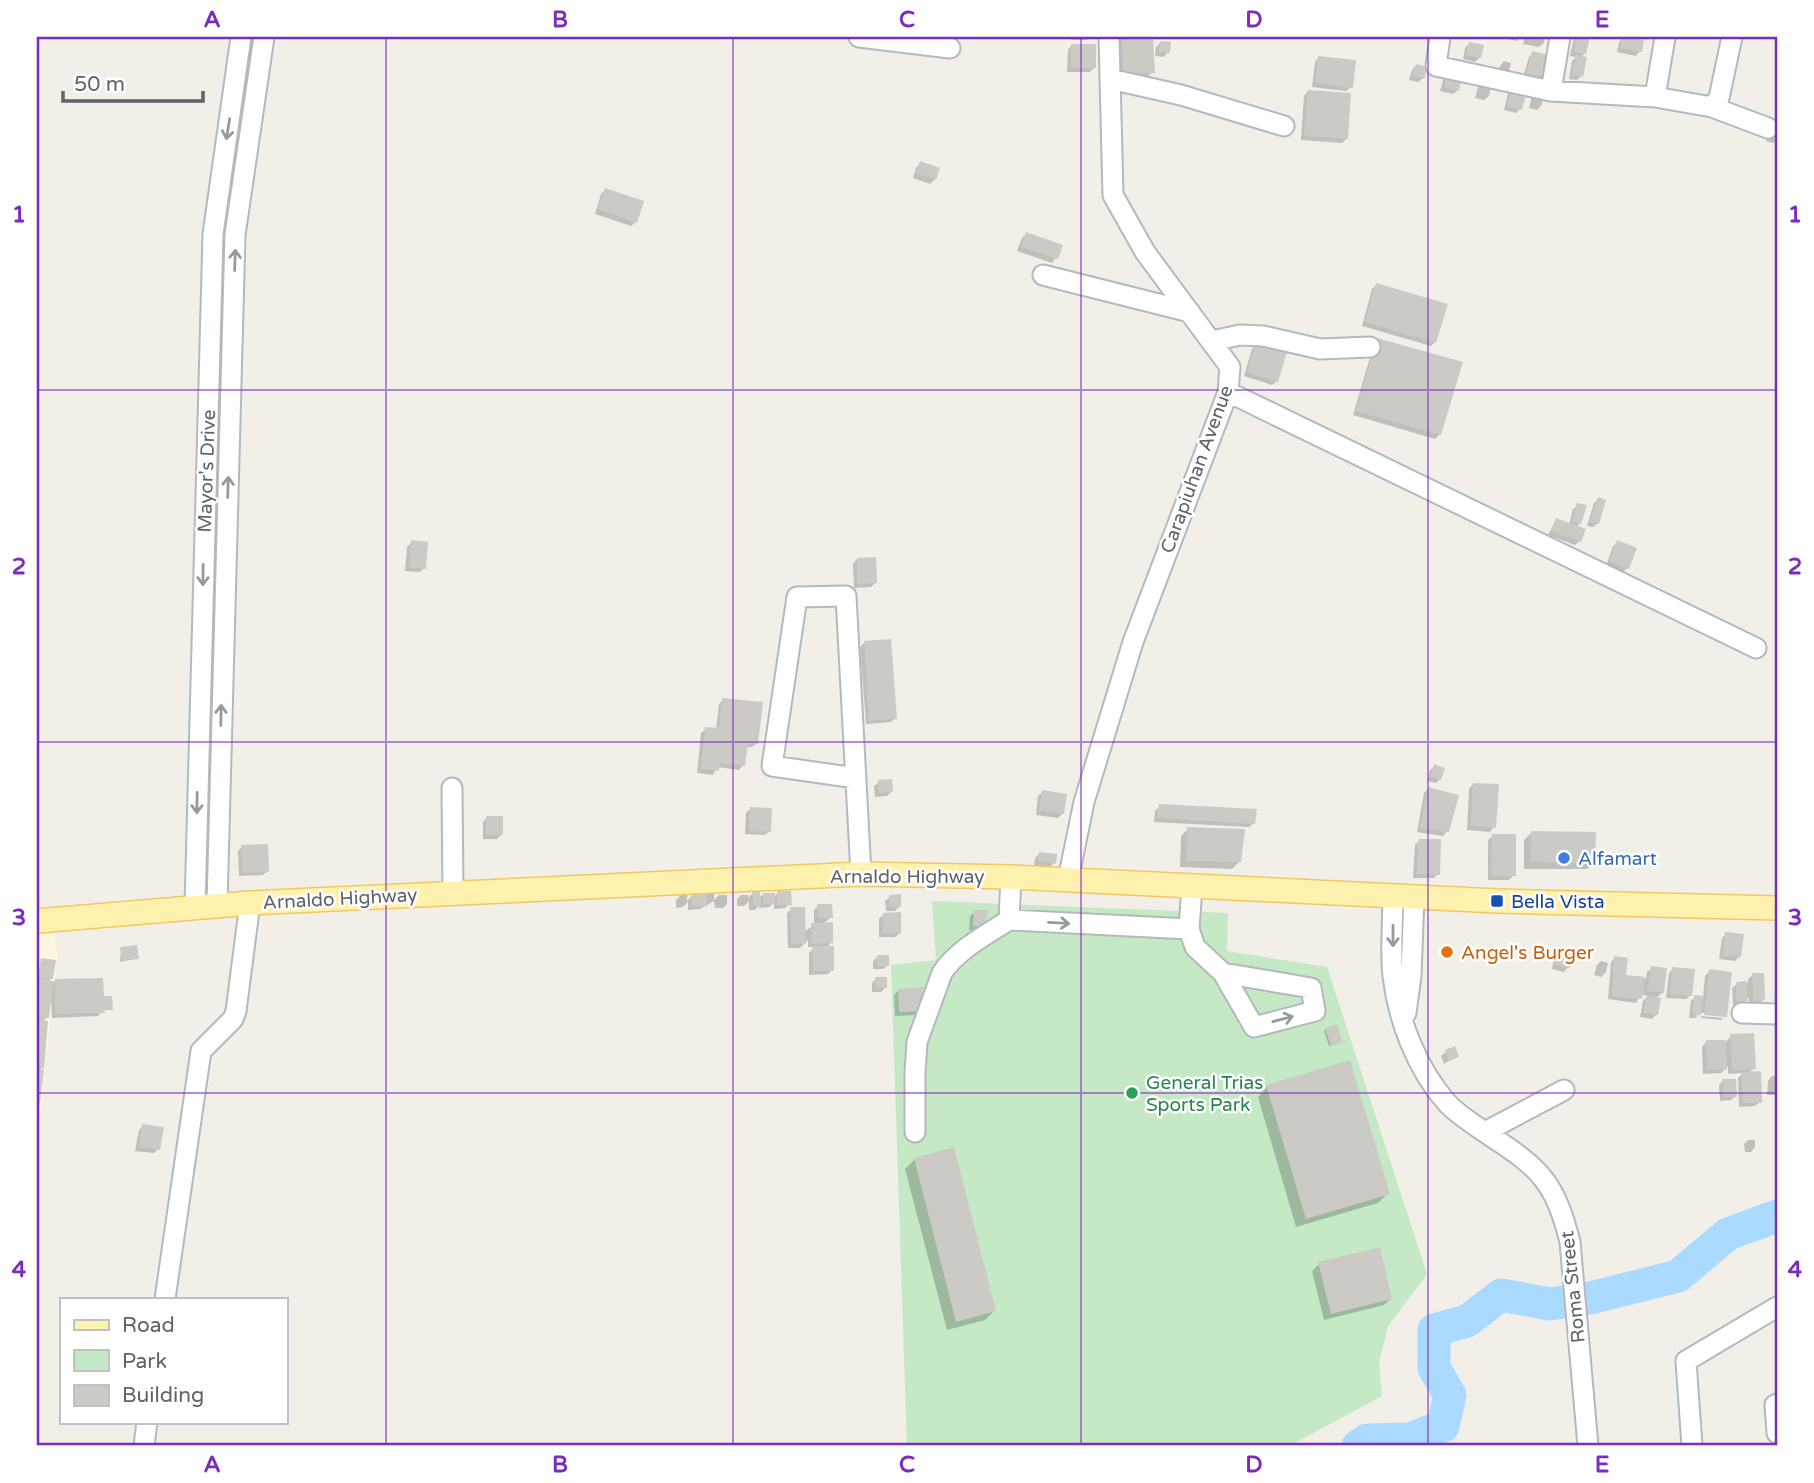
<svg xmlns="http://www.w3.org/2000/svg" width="1814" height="1483" font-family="'Varela Round',sans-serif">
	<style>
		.commercial { fill: #fef7e0 }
		.green { fill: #c5e8c5 }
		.shadow { fill: #0003 }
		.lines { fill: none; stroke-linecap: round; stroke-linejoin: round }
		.river { stroke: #aadaff; stroke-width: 33 }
		.building { fill: #cccac5 }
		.minor-casing { stroke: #b5b8bc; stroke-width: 23 }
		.major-casing { stroke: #f2c960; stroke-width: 26 }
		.minor { stroke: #fff; stroke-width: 19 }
		.major { stroke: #fff2af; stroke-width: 23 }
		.oneway { stroke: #979a9d }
		.grid { fill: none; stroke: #7b2cbf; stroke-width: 2; stroke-opacity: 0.55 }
		.shop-dot { fill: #3f7fe0; stroke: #fff; stroke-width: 2.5 }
		.transit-dot { fill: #1a4fb4; stroke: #fff; stroke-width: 2.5 }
		.food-dot { fill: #e8710a; stroke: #fff; stroke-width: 2.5 }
		.leisure-dot { fill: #2e9e5b; stroke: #fff; stroke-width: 2.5 }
		.labels { text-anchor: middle; stroke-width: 5; stroke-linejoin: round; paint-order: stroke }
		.street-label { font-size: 19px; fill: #5f6368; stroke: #fff }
		.shop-label { font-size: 19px; fill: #366cbe; stroke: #fff; text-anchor: start }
		.transit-label { font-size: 19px; fill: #164399; stroke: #fff; text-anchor: start }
		.food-label { font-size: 19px; fill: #c56008; stroke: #fff; text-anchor: start }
		.leisure-label { font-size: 19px; fill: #27864d; stroke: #fff; text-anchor: start }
		.neatline { fill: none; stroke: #7b2cbf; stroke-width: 2.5 }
		.grid-label { font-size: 23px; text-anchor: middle; font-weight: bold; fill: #7b2cbf }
	</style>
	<rect width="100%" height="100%" fill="#f1efe8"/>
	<path class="commercial" d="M55,934L57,956L37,1144V936Z"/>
	<path class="green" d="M932,901L1228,913L1227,951L1327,967L1427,1274L1388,1326L1379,1363L1382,1396L1289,1446H907L891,965L936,960Z"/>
	<path class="shadow" d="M1071,37H1090L1087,40H1071Z
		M1118,37H1151L1153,72L1148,76L1120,78Z
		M1509,37H1521L1517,41L1508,39Z
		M1525,37H1545L1544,43L1539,47L1523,44Z
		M1574,37H1588L1585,53L1580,58L1581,76L1577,80L1569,79L1572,61L1576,57L1570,56Z
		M1618,37H1641L1637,41L1640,51L1636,56L1617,52L1619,42L1622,39Z
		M1160,43L1168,52L1164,57L1155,56L1156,47Z
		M1469,44L1480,57L1475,62L1463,59L1465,48Z
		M1072,45L1094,68L1090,72H1067L1068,50Z
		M1533,53L1545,94L1541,106L1537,110L1529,108L1532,96L1521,85L1529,57Z
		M1319,57L1351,87L1346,91L1312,87L1315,62Z
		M1504,61L1511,63L1508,75L1497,77L1500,66Z
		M1416,66L1423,78L1418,82L1409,80L1412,70Z
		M1448,72L1458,90L1453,94L1440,91L1444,77Z
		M1492,81L1489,96L1484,100L1475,98L1479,83Z
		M1513,89L1520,109L1516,113L1504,110L1508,93Z
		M1308,91L1346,139L1342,143L1301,140L1304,96Z
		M1772,129L1777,130V139L1773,143L1766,141L1768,134Z
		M920,163L935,179L930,184L913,178L916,168Z
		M606,190L636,222L631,226L595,214L601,194Z
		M1026,234L1060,246L1056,258L1052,263L1017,251L1022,238Z
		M1376,285L1435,342L1431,346L1362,326L1372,289Z
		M1374,344L1440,434L1435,439L1353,415Z
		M1257,345L1277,381L1272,385L1244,376L1252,349Z
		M1598,499V523L1593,527L1587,526L1594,503Z
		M1578,505L1580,523L1576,527L1580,541L1575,545L1548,535L1556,520L1569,525L1573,509Z
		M412,542L424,568L420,572L405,571L407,547Z
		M1618,542L1627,568L1623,572L1606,566L1613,546Z
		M857,559L875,583L871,587L854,588L853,564Z
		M864,643L895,718L891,722L866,724L860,647Z
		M723,700L757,743L752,747H745L743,765L739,770L717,767L713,775L697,773L701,733L706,729L716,730L719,704Z
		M1435,766L1440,779L1436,783L1427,781L1430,770Z
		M879,782L892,791L887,796L875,797L874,786Z
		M1473,784L1494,827L1490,832L1467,830L1469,789Z
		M1428,789L1447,831L1443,836L1417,832L1424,793Z
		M1043,792L1062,814L1058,818L1036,815L1038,796Z
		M1160,806L1254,823L1249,827L1154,822L1155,811Z
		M751,808L769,831L765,835L745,834L746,813Z
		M487,818L501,835L497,839H483V822Z
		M1188,829L1239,862L1232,869L1180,867L1181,836Z
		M1531,833L1594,862L1587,869H1524V840Z
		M1493,836L1514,875L1509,880H1488V840Z
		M1419,841L1438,874L1434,878H1413L1415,845Z
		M242,847L267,871L263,875L239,876L238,851Z
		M1040,853L1054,863L1050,867L1034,865L1035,858Z
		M708,893H714V900L719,895H727V904L723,908H715L714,901L700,909L688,910V902L683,907L676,908V900L681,895H687V901L692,896Z
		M753,893L759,899L763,894L773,898L778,893L790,904L785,908L774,909V903L769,907L759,908V905L755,910H749V901L744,906H737V899L741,895H748V898Z
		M890,897L900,906L895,911H886L885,901Z
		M818,906L831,917L823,924L832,942L826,948L832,970L828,974L809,975V953L815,947H808V940L800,948H788L787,913L791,909L804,932L814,925V910Z
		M975,912L985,926L980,931L969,930L970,916Z
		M883,915L900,933L895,937H879V919Z
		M1726,934L1739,957L1735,961L1719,959L1722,938Z
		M121,949L137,958L120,962Z
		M1559,954L1568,967L1564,972L1552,969L1554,958Z
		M877,957L888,965L883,969H873V961Z
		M1615,958L1624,977L1646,979L1647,972L1652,968L1662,993L1656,998L1657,1014L1652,1019L1640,1017L1643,1001L1648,996L1641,994L1636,1003L1608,999L1611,962Z
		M41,960L52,978L48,982L55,981L102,998L111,1009L103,1011L98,1016L52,1018L51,1002H49L47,1017L42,1023V1068L39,1071L42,1072L37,1120V981Z
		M1601,961L1608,963L1606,972L1601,977L1594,975L1597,965Z
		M1673,969L1691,995L1686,999L1666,998L1669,973Z
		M1710,971L1725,1016L1696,1012V1015L1698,1016L1695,1018H1689L1691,1001L1695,997L1703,998L1705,976Z
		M1753,975L1764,999L1759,1004H1749V997L1742,1005H1733L1732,988L1737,984L1748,983V979Z
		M876,979L885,988L881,992H872V983Z
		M1777,987V1002H1774Z
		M921,989L918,1015L895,1016L894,995L899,990Z
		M1701,1016L1723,1018L1721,1020L1701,1018Z
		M1326,1029L1340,1043L1329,1046L1324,1031Z
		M1731,1036L1754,1068L1749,1073L1760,1102L1755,1106L1739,1107L1738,1078L1743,1073L1728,1074V1066L1721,1073L1703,1074L1702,1047L1706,1042L1727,1041Z
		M1446,1052L1457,1056L1444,1064L1441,1056Z
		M1772,1076H1777V1095H1767L1768,1081Z
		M1723,1081L1735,1096L1731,1100L1720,1101L1719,1085Z
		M1267,1087L1388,1193L1378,1203L1296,1227L1258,1097Z
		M143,1126L158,1149L154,1153L135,1151L139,1130Z
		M1748,1140H1755V1147L1751,1152H1745L1744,1144Z
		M915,1159L994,1311L985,1320L947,1330L905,1169Z
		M1319,1264L1391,1298L1384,1305L1324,1320L1312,1271Z"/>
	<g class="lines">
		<path class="river" d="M1358,1446L1367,1440L1410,1439L1443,1426L1450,1395L1434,1368V1330L1467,1321L1501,1295L1550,1304L1590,1298L1678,1276L1728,1234L1777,1216"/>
	</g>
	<path class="building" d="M1122,37H1153L1155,73L1123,74Z
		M1577,37H1590L1586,54L1574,52Z
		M1622,37L1644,40L1642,52L1620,48Z
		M1160,41L1171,42L1170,53L1159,52Z
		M1469,42L1484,45L1481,58L1466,55Z
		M1071,44H1096V68H1071Z
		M1532,51L1553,56L1545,86L1525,81Z
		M1576,55L1587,57L1583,77L1572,75Z
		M1318,56L1356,60L1353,88L1315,83Z
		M1416,64L1428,67L1424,79L1412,75Z
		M1448,70L1463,74L1459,91L1444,87Z
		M1512,87L1527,91L1522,110L1507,106Z
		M1308,90L1351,93L1348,139L1304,136Z
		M920,161L940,168L936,180L916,173Z
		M605,188L644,201L637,223L598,209Z
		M1026,232L1063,245L1058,259L1021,247Z
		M1376,283L1448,304L1436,343L1365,322Z
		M1377,338L1463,362L1441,435L1356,411Z
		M1256,343L1287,352L1278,382L1247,372Z
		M1598,497L1606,500L1599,524L1590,522Z
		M1577,503L1587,505L1581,524L1572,521Z
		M1556,518L1586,529L1581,542L1551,531Z
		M411,540L428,542L426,569L409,567Z
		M1617,540L1637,548L1629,569L1609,561Z
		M876,557L877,583L857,584V558Z
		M891,639L897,719L869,721L864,641Z
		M722,698L763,702L758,744L748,743L745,766L720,763L719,771L701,769L705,727L719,728Z
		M1434,764L1445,768L1441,780L1430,776Z
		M892,779L893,792L879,793L878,780Z
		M1473,783L1499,784L1496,828L1471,826Z
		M1428,787L1459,795L1449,832L1420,828Z
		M1042,790L1067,794L1064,814L1039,811Z
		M1159,804L1257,809L1255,824L1157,818Z
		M750,807L772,808L771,832L749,831Z
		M486,816H503V835H486Z
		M1187,827L1245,829L1241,862L1186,861Z
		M1531,831L1596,832L1595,863L1530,862Z
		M1492,834H1516V876H1491Z
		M1418,839H1441L1440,875L1417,874Z
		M268,844L269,872L242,873L241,845Z
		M1039,852L1057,854L1056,864L1038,861Z
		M752,891H760L761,906H753Z
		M777,891H791L792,905H777Z
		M706,893L707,906H692L691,894Z
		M763,893H775V904H763Z
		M901,894V907H889V895Z
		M817,904H832L833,918H818Z
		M790,907H805L806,944H791Z
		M974,910H988L986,927L973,926Z
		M901,912V933L883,934V913Z
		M833,922V943L811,944V923Z
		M1725,932L1744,934L1741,957L1723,956Z
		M137,945L139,959L122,961L120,947Z
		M812,946H834V971H813Z
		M1558,952L1573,954L1570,968L1555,965Z
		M877,955H889V966H877Z
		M1614,956L1628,958L1626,975L1645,977L1642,999L1612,996Z
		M41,958L56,960L53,979L38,977Z
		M1651,966L1667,968L1664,993L1647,991Z
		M1672,967L1695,969L1692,996L1670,994Z
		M1709,969L1732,972L1727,1017L1704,1015Z
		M1752,973H1764L1765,1000L1753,1001Z
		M875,977H887V988H876Z
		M103,978L104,996H112L113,1010H104L105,1013L55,1014V979Z
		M37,979L53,981L49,1018L37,1017Z
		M1747,981L1748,1001H1736V982Z
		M923,987L924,1011L899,1012L898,989Z
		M1647,995L1661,998L1658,1015L1643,1013Z
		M1694,995L1704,996L1701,1015L1692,1014Z
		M37,1020L48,1021L44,1069L37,1068Z
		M1337,1024L1343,1042L1331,1046L1325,1028Z
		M1754,1033L1756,1069L1732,1070L1730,1034Z
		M1706,1040H1726L1727,1070H1707Z
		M1455,1046L1459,1057L1449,1061L1445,1050Z
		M1350,1060L1390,1194L1306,1219L1266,1085Z
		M37,1069L44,1070L40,1103H37Z
		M1761,1071L1762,1103H1743L1741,1072Z
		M1722,1079H1736L1737,1097L1724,1098Z
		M142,1124L164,1127L160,1150L139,1147Z
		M954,1147L996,1311L956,1322L914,1158Z
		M1380,1247L1392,1299L1331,1314L1318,1262Z"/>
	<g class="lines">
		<defs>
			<path id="minor" d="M859,37L950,48
				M1440,37L1436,66L1551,91L1655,97L1712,107L1719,98L1732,37
				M1110,79L1181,95L1284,126
				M1551,91L1560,37
				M1655,97L1665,37
				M1712,107L1768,128
				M1043,275L1190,312
				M1212,341L1240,335L1263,336L1320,349L1370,347
				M1228,392L1756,648
				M856,778L772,766L797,597L846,596L861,874
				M452,788L453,893
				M1011,877L1009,920L1189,929
				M1068,880L1084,802L1133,642L1228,392L1230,367L1145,252L1113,195L1109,37
				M1192,887L1189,929L1195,947L1223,973L1254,1027L1315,1011L1311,988L1223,973
				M1393,895C1393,922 1390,950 1393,976C1398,1020 1417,1069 1447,1103C1459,1116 1475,1125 1489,1135C1540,1168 1555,1182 1570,1242L1588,1446
				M217,905L235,235L264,37
				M195,907L213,234L241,37
				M1406,1013L1411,976L1414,896
				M1742,1013L1777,1014
				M915,1132V1073L917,1042L942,973C957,950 986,935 1009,920
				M1485,1132L1564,1090
				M165,1299L201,1051L233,1019L236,1011L250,903
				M1777,1404L1775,1405L1777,1433
				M144,1446L147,1422
				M1692,1446L1686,1361L1777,1307"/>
			<path id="major" d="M37,921L250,903L861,874L1011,877L1497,901L1777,908"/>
		</defs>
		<use href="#minor" class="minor-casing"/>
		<use href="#major" class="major-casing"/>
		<use href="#minor" class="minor"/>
		<use href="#major" class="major"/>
	</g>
	<defs><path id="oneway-shaft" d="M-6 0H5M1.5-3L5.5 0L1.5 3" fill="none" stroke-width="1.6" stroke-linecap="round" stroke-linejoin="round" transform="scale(1.75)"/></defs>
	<g class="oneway">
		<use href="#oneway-shaft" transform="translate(228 129) rotate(99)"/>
		<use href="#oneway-shaft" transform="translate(235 260) rotate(-88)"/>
		<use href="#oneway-shaft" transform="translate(228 487) rotate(-88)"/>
		<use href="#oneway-shaft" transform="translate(203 575) rotate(91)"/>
		<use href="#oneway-shaft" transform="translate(221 715) rotate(-89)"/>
		<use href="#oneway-shaft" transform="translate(197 803) rotate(91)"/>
		<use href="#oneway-shaft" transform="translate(1059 923) rotate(3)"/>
		<use href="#oneway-shaft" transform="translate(1393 936) rotate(90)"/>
		<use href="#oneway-shaft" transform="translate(1283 1019) rotate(-15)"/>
	</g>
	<path class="grid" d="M386,37V1446M733,37V1446M1081,37V1446M1428,37V1446M37,390H1777M37,742H1777M37,1093H1777"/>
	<circle class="shop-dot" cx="1564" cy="858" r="7"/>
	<rect class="transit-dot" x="1490" y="894" width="14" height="14" rx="3.5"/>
	<circle class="food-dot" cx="1447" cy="952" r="7"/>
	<circle class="leisure-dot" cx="1132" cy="1093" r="7"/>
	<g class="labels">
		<g class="street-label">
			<text transform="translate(1196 469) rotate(-70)" y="7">Carapiuhan Avenue</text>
			<text transform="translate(206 471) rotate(-88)" y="7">Mayor's Drive</text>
			<text x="907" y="883">Arnaldo Highway</text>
			<text transform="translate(340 898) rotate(-3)" y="7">Arnaldo Highway</text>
			<text transform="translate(1572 1287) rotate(-96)" y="7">Roma Street</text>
		</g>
		<g class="shop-label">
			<text x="1578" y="865">Alfamart</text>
		</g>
		<g class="transit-label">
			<text x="1511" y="908">Bella Vista</text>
		</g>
		<g class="food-label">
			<text x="1461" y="959">Angel's Burger</text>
		</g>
		<g class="leisure-label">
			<text x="1146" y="1089">General Trias<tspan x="1146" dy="22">Sports Park</tspan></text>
		</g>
	</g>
	<rect width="1814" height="1483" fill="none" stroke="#ffffff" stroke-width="77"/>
	<rect x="60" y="1298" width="228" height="126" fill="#ffffff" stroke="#bfc1c3" stroke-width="2"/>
	<rect x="74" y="1320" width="35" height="10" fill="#fff2af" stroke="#bfc1c3" stroke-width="2"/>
	<text x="122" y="1332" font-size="21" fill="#5f6368">Road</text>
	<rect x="74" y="1350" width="35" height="21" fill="#c5e8c5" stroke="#bfc1c3" stroke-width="2"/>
	<text x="122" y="1368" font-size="21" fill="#5f6368">Park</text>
	<rect x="74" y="1385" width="35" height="21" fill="#cccac5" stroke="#bfc1c3" stroke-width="2"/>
	<text x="122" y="1402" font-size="21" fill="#5f6368">Building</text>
	<path d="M63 91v10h140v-10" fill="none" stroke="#5f6368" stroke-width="3.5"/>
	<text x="74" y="91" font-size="21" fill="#5f6368" stroke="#ffffff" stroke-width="5" paint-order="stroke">50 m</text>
	<rect x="38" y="38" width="1738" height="1406" class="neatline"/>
	<g class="grid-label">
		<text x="212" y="27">A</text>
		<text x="560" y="27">B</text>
		<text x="907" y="27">C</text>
		<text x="1254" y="27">D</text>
		<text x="1602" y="27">E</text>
		<text x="19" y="222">1</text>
		<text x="1795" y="222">1</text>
		<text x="19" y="574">2</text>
		<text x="1795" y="574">2</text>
		<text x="19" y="925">3</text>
		<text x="1795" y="925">3</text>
		<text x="19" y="1277">4</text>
		<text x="1795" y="1277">4</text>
		<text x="212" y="1472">A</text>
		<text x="560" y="1472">B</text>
		<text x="907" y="1472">C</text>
		<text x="1254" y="1472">D</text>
		<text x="1602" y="1472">E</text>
	</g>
</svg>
